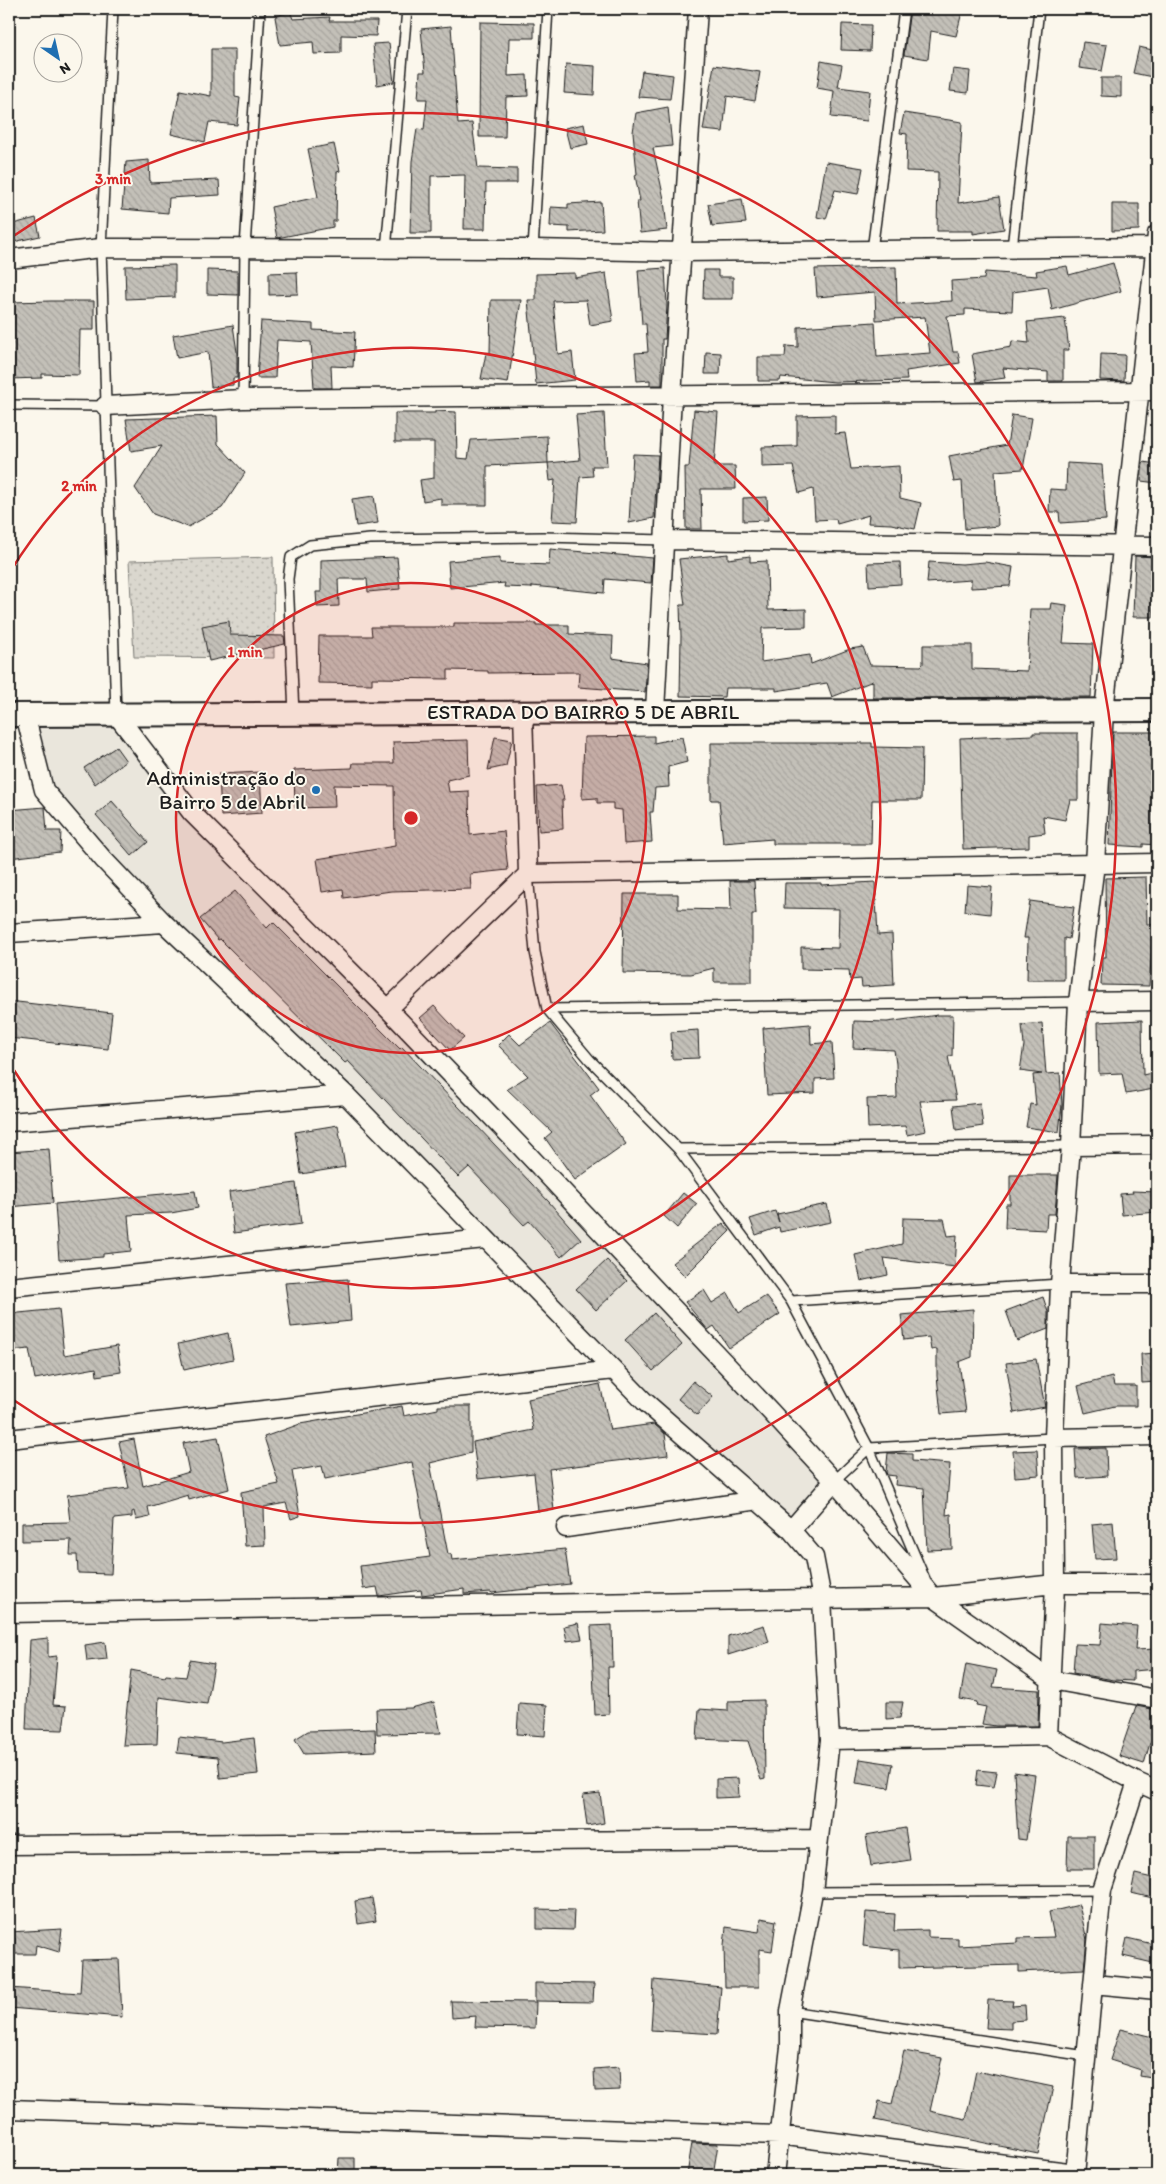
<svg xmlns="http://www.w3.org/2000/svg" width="1166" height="2184" font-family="Itim,sans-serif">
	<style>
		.built { fill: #eae6dc }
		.green { fill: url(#green-dots); stroke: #7b7a75 }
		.building { fill: url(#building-back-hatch); stroke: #1c1c1c }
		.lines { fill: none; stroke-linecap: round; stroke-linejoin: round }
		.service-casing { stroke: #1c1c1c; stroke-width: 12 }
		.minor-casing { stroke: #1c1c1c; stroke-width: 21 }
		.tertiary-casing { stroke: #1c1c1c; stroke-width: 26 }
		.service { stroke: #fbf7ec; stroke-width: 9 }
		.minor { stroke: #fbf7ec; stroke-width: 18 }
		.tertiary { stroke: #fbf7ec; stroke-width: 22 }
		.ring { fill: none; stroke: #d62828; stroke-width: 2.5 }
		.poi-dot { fill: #1f6fb2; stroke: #fbf7ec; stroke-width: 2 }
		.labels { text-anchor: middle; stroke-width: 4; stroke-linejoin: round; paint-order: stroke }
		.street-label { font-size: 21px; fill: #1c1c1c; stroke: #fbf7ec }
		.poi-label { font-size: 21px; fill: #1c1c1c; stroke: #fbf7ec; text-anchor: end }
		.centre { fill: #d62828; stroke: #fbf7ec; stroke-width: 2.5 }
		.ring-label { font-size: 15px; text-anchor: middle; font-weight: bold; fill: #d62828; stroke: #fbf7ec; stroke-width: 4; stroke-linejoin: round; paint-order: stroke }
	</style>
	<defs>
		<pattern id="green-dots" width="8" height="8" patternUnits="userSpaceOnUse" patternTransform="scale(1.25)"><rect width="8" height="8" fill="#dad7ce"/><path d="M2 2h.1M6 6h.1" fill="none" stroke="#bab8b0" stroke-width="1.8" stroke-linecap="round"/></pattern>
		<pattern id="building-back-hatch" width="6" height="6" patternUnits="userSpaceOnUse" patternTransform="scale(1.25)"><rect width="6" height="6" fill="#c3c0b8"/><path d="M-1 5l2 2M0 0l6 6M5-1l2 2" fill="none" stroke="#a7a49e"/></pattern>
	</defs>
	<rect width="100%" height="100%" fill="#fbf7ec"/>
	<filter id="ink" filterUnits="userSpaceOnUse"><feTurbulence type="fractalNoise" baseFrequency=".02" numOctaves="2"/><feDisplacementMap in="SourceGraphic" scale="10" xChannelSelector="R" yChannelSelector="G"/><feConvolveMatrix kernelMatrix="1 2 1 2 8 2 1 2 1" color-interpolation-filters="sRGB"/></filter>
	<g filter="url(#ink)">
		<path class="built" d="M25,714H116L192,813L834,1481L791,1530L647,1404L44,790Z"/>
		<path class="green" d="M273,557L274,658L134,657L129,561Z"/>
		<path class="building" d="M910,9H948L962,12L956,36L931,31L928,59L904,55Z
			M290,11L293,19L330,17L329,21H377L376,36L341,35V53L314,54L313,42L280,45L275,17Z
			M480,22L534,23V38H509L508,76L527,75L528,96L506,97L505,137H479Z
			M842,24L871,25L870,51L841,50Z
			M451,26L458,124L472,123L478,168L517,169V183H486L485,229H464L465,175L431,176V233H410L412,161L417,129L424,130L427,99H418L420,72H425L421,29Z
			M1083,42L1107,45L1102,71L1079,68Z
			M389,43L394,82L377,85L373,44Z
			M1139,47L1157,51V78L1133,73Z
			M211,49H235V97L240,98L237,125L209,122L205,142L171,134L180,90L211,96Z
			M821,61L842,65L838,87L870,91L867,121L831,117L834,91L817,88Z
			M566,64L595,66L594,95L564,93Z
			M714,65L760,72L755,101L727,96L723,132L703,130Z
			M953,69L970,71L968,93L950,91Z
			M642,71L673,75L670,99L638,97Z
			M1101,78H1121V97L1101,96Z
			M668,107L672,146L653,148L664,199L667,230L640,233L637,201H640L635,175L637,174L633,132L636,113Z
			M904,113L962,122L958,203L999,197L1004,229L973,234V231H937L938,172L906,171L907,134L900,133Z
			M584,124L588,144L570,148L565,128Z
			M334,144L340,171L337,172L336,221H333V227L277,238L271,207L318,197L308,149Z
			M149,160L150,183L219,180L220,195L169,198L168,213L122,209L126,162Z
			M826,162L863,168L858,194L835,190L826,219L817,217Z
			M742,199L746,223L712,226L708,204Z
			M601,202L603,230L569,232V227L550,226L551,207L568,208V204Z
			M1112,204H1139V230L1112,231Z
			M36,218L40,236L9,243V225Z
			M1113,263L1121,291L1052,310L1048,287L1013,292L1012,311L965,309V315L947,316L953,352H958L960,363L906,371L907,380L835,382L781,377L780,381H758V357H785L786,346L798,347V327L875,322L877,357L930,353L925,317L876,320L875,292L817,297L815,269L896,267L897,304L952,301L951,281L984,279L985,272L1037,276L1036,271L1067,266L1069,275Z
			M175,265V297L126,299L125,266Z
			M665,268L667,305L665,339H662V385H650V380L637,381L635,353L648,352L646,324H642L638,270Z
			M207,270L238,271V295L207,294Z
			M704,270H718V277H733V299H703Z
			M297,272L298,294L269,295V273Z
			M575,273V278L606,273L613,321L590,325L586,300L553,301L558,354L572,352L575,380L536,384L528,300H536V274Z
			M491,300H521L508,383L481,379L486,353H490Z
			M51,301H94V330H80L79,375L42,374V378L9,379L10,302Z
			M1065,318L1069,350H1063V381H1048V372L1003,368L1005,378L977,382L972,354L1011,347L1012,341L1029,343L1027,322Z
			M261,321L313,324V330L355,332L353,367L331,366L332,388H314L311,342L277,340L275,378H257Z
			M233,325L237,352V378H233V385L211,387L208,352L177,358L173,335Z
			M706,352L721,353L720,374H705Z
			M1101,354L1125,355L1124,381L1100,380Z
			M694,410L718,412L714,466H735L736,489H701L702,529H686L685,467H689Z
			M435,411L456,412L457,458L468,459L471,440L547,436L548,463L487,466V505H441V498L423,501L420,480L434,478V442H395V413H435Z
			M604,413L607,466H592L593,476L580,477L577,522L552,521L555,480L550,481L548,463L580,460L576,415Z
			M835,415V434L845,433L851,469L899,466L900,498L921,503L915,529L891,524L868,523L869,515L837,524L836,519L815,520L813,489L799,493L793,466L762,467V447L797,446V416Z
			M1012,415L1032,418L1023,469L995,471L998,526L965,529L962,481L954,482L949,456L1007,445Z
			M217,416L218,444L245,473L222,508L188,527L153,514L135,488L162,446L131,451L126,419Z
			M633,454L658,455L654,518L629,523Z
			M1143,462L1157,464V483L1141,481Z
			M1067,463L1102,465L1106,520L1060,523L1059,512H1049L1050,489L1066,490Z
			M374,496L378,523L356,526L352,499Z
			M767,497L768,520L743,521V498Z
			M550,549L653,558L651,583L605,579L604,593L532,586V588L504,587L505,583L450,588L448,561L500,557V563L549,565Z
			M728,554V559L750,556V562L767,561L768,610L806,609V627L762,628L761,662L810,655L811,664L850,649L863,647L870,665L921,666L923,664V645H972V669L1027,671L1030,609H1050L1051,603L1067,605L1063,643L1093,644L1091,697L873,698V681L832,697L827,683L776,691V688H725L724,697L680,696L681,636L680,605H685L679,559Z
			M1135,556L1157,557V585H1154L1153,617H1133Z
			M397,557L400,589L368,592L367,579H338L339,606L317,607L316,592H321V560Z
			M900,562L901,584L869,586L868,563Z
			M929,562L962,564L985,562L1013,567L1010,586L971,588V580L927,583Z
			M229,621L230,635L284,636L285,644L209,661L202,626Z
			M454,623H536V625H569V634L613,636L612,658L647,663L645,692L578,687L579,672L488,673V671L448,670V679L372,678V684L318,683L319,636H372L371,627H454Z
			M1113,732H1157V845L1143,844V847L1109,845Z
			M1033,733H1078V800H1070L1065,820L1043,816L1045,833L1029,835V847L963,849L960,738L1033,735Z
			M654,736V743L682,737L687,762L668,767L669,787L655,788L653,812H650L652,842L624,844L622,810L613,809V803H597V798L582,799L584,737Z
			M495,737L512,740L506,766L488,770Z
			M468,740L469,775L447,780L449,792L469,791L470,835L504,831L508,870L470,874L471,889L391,891L344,898L343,889L322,892L317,859L395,846L394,786L334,785L335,807L295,808L294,770L352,768L353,763H394L393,742Z
			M711,743H872V747L922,748L921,800H872L871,844H773V839L723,843L719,800H711Z
			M116,747L126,761L95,784L84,768Z
			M260,772L262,813L221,816L219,774Z
			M561,785L564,800H562L563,829L539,831L537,787Z
			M112,801L148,842L132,856L96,815Z
			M45,807L47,831H61L60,852L9,858V810Z
			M1146,877L1147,924H1154L1149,986L1101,985L1102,957H1106L1105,878Z
			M730,881H754L756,914H752V982H714V968L691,974L623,973L624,894H678V909L731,910Z
			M875,882L878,935L892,934L894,985L862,987L861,979L850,980L849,970L801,969V947L838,948L839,909L784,908L785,883H821V885Z
			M967,885L992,887L990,914L965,911Z
			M235,891L267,928L273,922L400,1049L402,1047L549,1202L581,1239L561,1257L529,1221L524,1225L469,1167L458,1177L348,1061L345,1063L220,939L218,940L200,919Z
			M1030,901L1074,907L1069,939L1064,938V980H1027L1028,938H1024Z
			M9,1001L112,1013L108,1049L9,1038Z
			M434,1006L464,1038L450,1050L420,1018Z
			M938,1015H953L952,1056H948L956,1100L920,1101L926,1131L907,1135L905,1126L868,1128L867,1099L897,1098L896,1064L894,1050L853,1048L854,1021L887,1022Z
			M1142,1020L1143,1075L1151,1073L1154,1089L1126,1094L1122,1073L1099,1074L1098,1022Z
			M550,1023L599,1088L590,1095L626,1144L575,1180L545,1138L552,1132L507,1089L528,1076L498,1045L509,1034L520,1045Z
			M1042,1023L1046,1074L1060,1073L1062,1105L1059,1132L1026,1127L1030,1104L1036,1105L1033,1075L1042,1074L1020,1071L1024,1045L1022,1025Z
			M810,1024L811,1044L832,1042L834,1078L815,1079V1093L767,1095L763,1028Z
			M698,1030L699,1058L672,1059L671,1032Z
			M980,1103L983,1126L956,1130L953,1106Z
			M338,1125L345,1167L301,1174L295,1132Z
			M49,1149L53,1203L9,1207V1152Z
			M1010,1175H1058L1055,1214H1047L1046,1230L1005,1228L1006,1204H1010Z
			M296,1183L301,1224L234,1233L229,1192Z
			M195,1191L198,1208L171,1213L128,1215L131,1251L103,1254V1257L59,1260L55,1204Z
			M1132,1191L1157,1192V1212L1122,1215L1120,1194L1133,1193Z
			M683,1193L697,1204L677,1228L664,1216Z
			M827,1204L831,1222L780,1232L779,1227L756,1235L750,1219L775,1211L779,1222L777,1214Z
			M903,1218L944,1219L948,1236L957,1235L955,1267L884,1258L888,1275L861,1281L855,1255L902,1244Z
			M723,1223L730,1231L685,1276L672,1263Z
			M607,1260L627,1281L596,1310L576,1289Z
			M348,1279L351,1321L291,1327L285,1283Z
			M704,1290L712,1303L728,1293L739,1313L766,1296L780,1314L729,1348L714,1326L708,1330L685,1302Z
			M1043,1297L1048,1312V1329L1017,1341L1006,1311Z
			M59,1309L64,1355L117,1346L121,1372L97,1376L96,1368L35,1379L29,1349L9,1351V1314Z
			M973,1309L972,1357L959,1362L966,1412L941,1414L937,1376V1349L931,1350L929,1337L904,1340L901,1315Z
			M654,1313L682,1345L653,1371L625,1340Z
			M228,1333L233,1359L184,1370L178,1344Z
			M1157,1353V1382L1142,1383L1141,1354Z
			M1036,1359L1045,1407L1014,1413L1006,1363Z
			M1112,1377L1114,1386H1136V1406H1115L1085,1413L1078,1386Z
			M693,1381L713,1397L697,1415L678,1399Z
			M600,1384L610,1430L654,1424L665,1434L668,1455L549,1469L554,1510L538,1511L534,1473L478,1479L473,1442L534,1430L528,1399Z
			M402,1406L404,1416L438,1409V1406H471V1453L430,1463L448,1554H451L452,1560L565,1549L570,1584L492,1593L491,1592L464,1594V1589L422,1595L421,1590L379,1596L377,1587L363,1589L360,1566L430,1557L412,1462L325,1479L322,1466L292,1471L300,1516L291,1519L286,1503L264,1507L265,1545L245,1546L241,1492L279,1484L264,1437L300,1424Z
			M218,1437L229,1489L189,1500L188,1495L148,1507L150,1517L136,1520L134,1511L132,1512V1517L114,1519L111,1574L78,1573L77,1555H70L71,1540L22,1541V1523L70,1522L67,1495L129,1488L119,1442L134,1439L143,1486L189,1472L183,1443Z
			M1106,1448L1107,1476L1077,1478L1075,1449Z
			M1037,1450L1039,1475L1015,1477L1013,1451Z
			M888,1453L912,1454V1461L950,1464L946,1515L951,1514L952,1549L927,1550L924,1488L895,1485L896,1476L887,1475L886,1472Z
			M1113,1522L1116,1558L1095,1559L1092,1524Z
			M578,1623L582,1639L567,1641L564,1626Z
			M1102,1623L1137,1626L1135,1650L1157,1649V1669L1133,1671V1681L1114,1680L1073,1673L1075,1644L1100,1645Z
			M612,1625L613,1667H608L609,1714L595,1715L591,1626Z
			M764,1625L769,1642L728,1655V1636Z
			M48,1638V1657L57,1656L53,1705L66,1706L63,1730L26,1729L30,1640Z
			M105,1642L107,1659L87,1661L85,1645Z
			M190,1660L214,1664L207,1704L159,1697L157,1744L123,1745L131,1670L165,1677L166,1675L186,1677Z
			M966,1664L997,1670L993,1687L1039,1690L1038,1726H996L982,1724L986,1707L976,1705L977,1702L960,1699Z
			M764,1700L765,1779L761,1780L748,1741L697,1739L699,1709L728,1711V1701Z
			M434,1702L441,1733L377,1734L376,1709L411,1708Z
			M886,1702H903L900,1718L886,1719Z
			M519,1703L547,1705L545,1736L517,1734Z
			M1136,1706L1157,1710V1746L1150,1743L1144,1764L1119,1756Z
			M375,1729L376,1751L304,1754L295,1739L308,1731Z
			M179,1737L222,1742L254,1738L258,1774L220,1778L218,1757L177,1753Z
			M860,1759L893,1764L889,1788L856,1783Z
			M978,1770L997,1772L994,1787L976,1785Z
			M1014,1772L1035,1775L1026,1840L1018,1839Z
			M738,1778L739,1797L716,1798V1779Z
			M600,1793L604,1823L587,1826L583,1795Z
			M905,1828L910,1860L871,1866L866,1835Z
			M1068,1836H1094V1869H1067Z
			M1135,1874L1157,1879V1899L1131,1893Z
			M372,1898L376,1921L358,1924L355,1901Z
			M1079,1905L1087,1940L1084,1969L1019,1972V1965L899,1968V1950L863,1946L866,1912L895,1914L894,1931L928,1930V1937L958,1938V1946L1018,1943V1938L1054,1937L1049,1912Z
			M537,1909L574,1910L573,1930L537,1929Z
			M761,1918L776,1921L772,1951L759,1949V1987H725L724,1945L726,1927L759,1932Z
			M62,1929L59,1952L36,1945L35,1954H15V1938L9,1936V1932Z
			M1127,1938L1157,1945V1964L1123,1956Z
			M119,1959L122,2017L9,2008V1988L80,1993L82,1960Z
			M654,1980L721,1987L717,2034L651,2030Z
			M535,1983L594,1984L593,2002L535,2001Z
			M988,2000L1013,2001L1012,2006L1025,2005L1026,2020L1011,2021V2029L986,2028Z
			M451,2001L536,2002L535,2028L475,2027L476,2016L452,2018Z
			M1120,2029L1157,2038V2079L1140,2076L1141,2070L1110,2060Z
			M904,2051L942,2058L930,2111L966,2119L976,2071L1053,2087L1038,2154L875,2120L879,2101L892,2104Z
			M619,2067L620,2090L595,2091L594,2069Z
			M692,2143L718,2144L713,2175H687Z
			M339,2158H355V2175H338Z"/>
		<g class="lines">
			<defs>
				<path id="service" d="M113,9L101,248L116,714
					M1012,248L1039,9
					M533,249L548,9
					M386,250L407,9
					M872,250L904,9
					M243,399L245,248L260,9
					M9,405L105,406
					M294,714L288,579L291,557L310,545L370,539L543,537L665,540
					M528,874L535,952L547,1009L590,1060L678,1149L791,1301L869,1448L925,1579
					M547,1009L1078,1002
					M678,1149L1071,1146
					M791,1301L1060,1284
					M834,1481L869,1448L1054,1438
					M813,1892L1102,1890
					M790,2011L1086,2056"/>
				<path id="minor" d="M9,259L101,248L533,249L683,252L1157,247
					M105,406L243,399L1157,391
					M665,540L1157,546
					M655,711L672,396L698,9
					M523,713L528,874
					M25,714L44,790L103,859L164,923L346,1095L644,1401L791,1530L814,1557L822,1599L830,1740L813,1892L790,2011V2047L775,2175
					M116,714L192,813L388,1009L519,1145L771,1412L834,1481L933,1597L1051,1680L1157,1699
					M9,933L164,923
					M1078,1002L1157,1001
					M388,1009L528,874L1157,863
					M9,1122L346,1095
					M1071,1146L1157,1145
					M1060,1284H1157
					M9,1287L485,1239
					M1054,1438L1157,1436
					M9,1439L614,1370
					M566,1528L758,1500
					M791,1530L834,1481
					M9,1613L933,1597L1055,1584H1157
					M1048,1736L1055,1584L1054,1438L1060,1284L1071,1146L1078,1002L1095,864L1104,711L1157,234
					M830,1740L1048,1736L1137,1782L1157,1791
					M9,1845L818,1839
					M1093,1984L1157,1990
					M9,2109L779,2135L1076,2173
					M1075,2175L1102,1890L1137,1782"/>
				<path id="tertiary" d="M9,715L1157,710"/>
			</defs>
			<use href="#service" class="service-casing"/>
			<use href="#minor" class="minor-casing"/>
			<use href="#tertiary" class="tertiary-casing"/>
			<use href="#service" class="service"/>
			<use href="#minor" class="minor"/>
			<use href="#tertiary" class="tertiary"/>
		</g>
	</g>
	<circle cx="411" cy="818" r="235" fill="#d62828" fill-opacity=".12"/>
	<g class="ring">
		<circle cx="411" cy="818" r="235"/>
		<path d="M10 572A470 470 0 1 1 10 1064"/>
		<path d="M12 237A705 705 0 1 1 12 1399"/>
	</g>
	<circle class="poi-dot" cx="316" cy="790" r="5"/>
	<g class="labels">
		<g class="street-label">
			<text x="583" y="719">ESTRADA DO BAIRRO 5 DE ABRIL</text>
		</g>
		<g class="poi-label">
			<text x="306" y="785">Administração do<tspan x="306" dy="24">Bairro 5 de Abril</tspan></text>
		</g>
	</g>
	<circle cx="411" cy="818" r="8" class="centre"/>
	<g class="ring-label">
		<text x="113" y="184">3 min</text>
		<text x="79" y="491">2 min</text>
		<text x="245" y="657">1 min</text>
	</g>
	<rect width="1166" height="2184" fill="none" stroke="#fbf7ec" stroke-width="30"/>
	<rect x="15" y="15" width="1136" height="2154" fill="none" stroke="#1c1c1c" stroke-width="2" filter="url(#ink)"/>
	<g transform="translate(58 58) rotate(146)"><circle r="24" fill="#fbf7ec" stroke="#a29f99"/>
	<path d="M0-4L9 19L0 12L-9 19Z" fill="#1f6fb2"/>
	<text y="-8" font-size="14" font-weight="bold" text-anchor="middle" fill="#1c1c1c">N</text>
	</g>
</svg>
